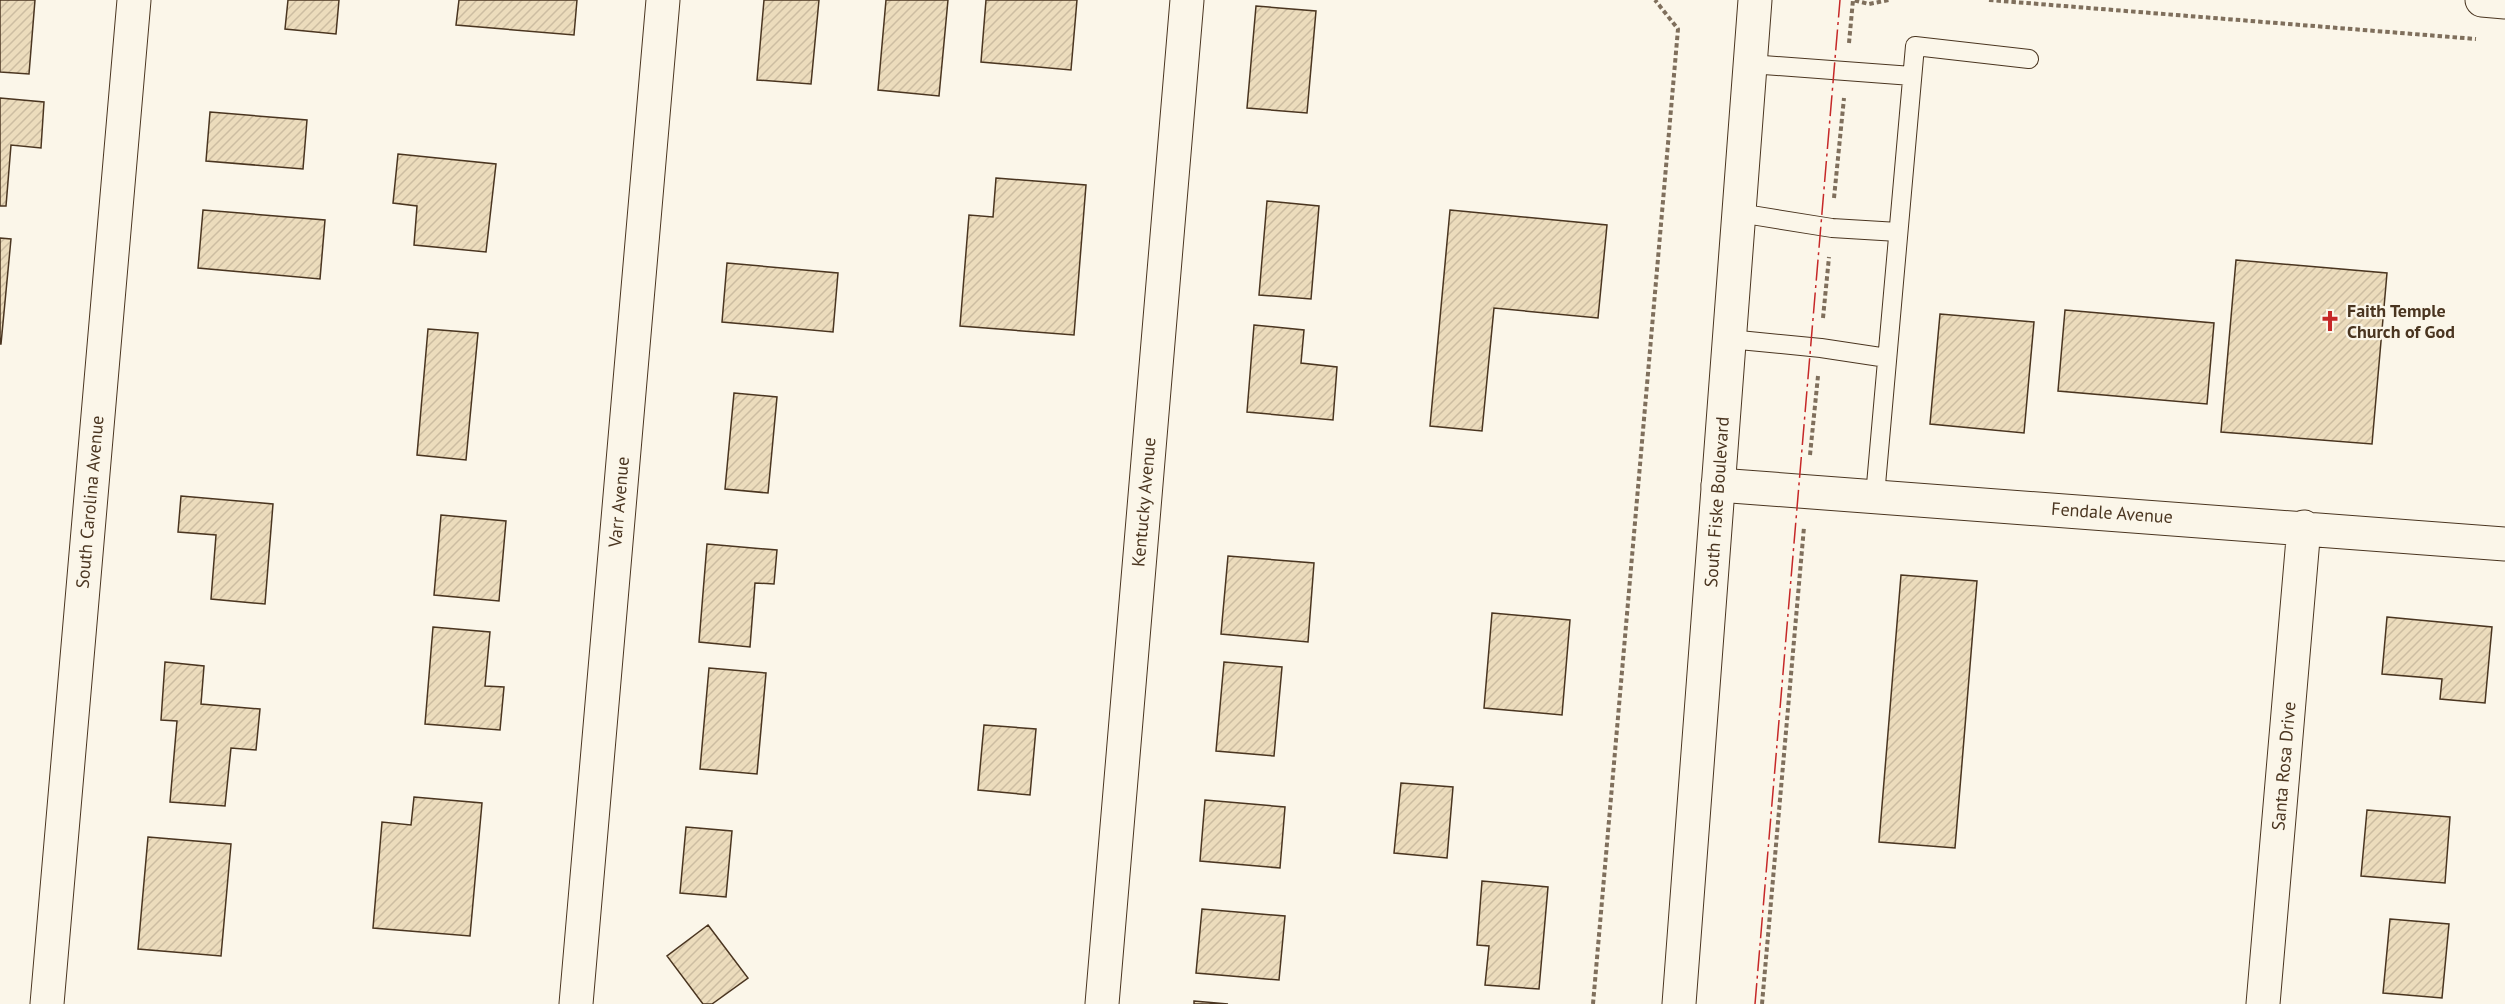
<svg xmlns="http://www.w3.org/2000/svg" width="2505" height="1004" font-family="'PT Sans',sans-serif">
	<style>
		.building { fill: url(#building-hatch); stroke: #4a3520; stroke-width: 1.5 }
		.lines { fill: none; stroke-linecap: round; stroke-linejoin: round }
		.lane-casing { stroke: #4a3520; stroke-width: 20 }
		.street-casing { stroke: #4a3520; stroke-width: 35 }
		.secondary-casing { stroke: #4a3520; stroke-width: 35 }
		.path { stroke: #7f6f5c; stroke-width: 4; stroke-dasharray: 4.5 3; stroke-linecap: butt }
		.lane { stroke: #fbf6e9; stroke-width: 18 }
		.street { stroke: #fbf6e9; stroke-width: 33 }
		.secondary { stroke: #fbf6e9; stroke-width: 33 }
		.power { stroke: #c62828; stroke-width: 1.5; stroke-dasharray: 21 4.5 3 4.5; stroke-linecap: butt }
		.labels { text-anchor: middle; stroke-width: 4.5; stroke-linejoin: round; paint-order: stroke }
		.poi-label { font-size: 18px; font-weight: bold; fill: #4a3520; stroke: #fbf6e9; text-anchor: start }
		.street-label { font-size: 18px; fill: #4a3520; stroke: #fbf6e9 }
	</style>
	<defs>
		<pattern id="building-hatch" width="6" height="6" patternUnits="userSpaceOnUse" patternTransform="scale(1.5)"><rect width="6" height="6" fill="#ecdcbc"/><path d="M-1 1l2-2M0 6l6-6M5 7l2-2" fill="none" stroke="#ccbda1"/></pattern>
	</defs>
	<rect width="100%" height="100%" fill="#fbf6e9"/>
	<path class="building" d="M0,0H35L29,74L0,72Z
		M288,0H339L336,34L285,29Z
		M459,0H577L574,35L456,25Z
		M764,0H819L811,84L757,80Z
		M886,0H948L939,96L878,90Z
		M986,0H1077L1071,70L981,62Z
		M1256,6L1316,11L1307,113L1247,108Z
		M0,98L44,102L41,148L11,145L6,206H0Z
		M210,112L307,120L303,169L206,161Z
		M398,154L496,164L486,252L414,245L417,206L393,203Z
		M996,178L1086,185L1074,335L960,326L969,215L993,217Z
		M1267,201L1319,206L1311,299L1259,295Z
		M203,210L325,220L320,279L198,268Z
		M1450,210L1607,225L1598,318L1494,308L1482,431L1430,426Z
		M0,238L11,239L1,344H0Z
		M2236,260L2387,273L2372,444L2221,432Z
		M727,263L838,273L833,332L722,322Z
		M2065,310L2214,323L2207,404L2058,391Z
		M1940,314L2034,322L2024,433L1930,424Z
		M1254,325L1304,330L1301,363L1337,367L1333,420L1247,412Z
		M428,329L478,333L466,460L417,455Z
		M734,393L777,397L768,493L725,489Z
		M181,496L273,504L265,604L211,599L216,535L178,532Z
		M441,515L506,521L499,601L434,595Z
		M707,544L777,550L774,584L755,583L750,647L699,642Z
		M1228,556L1314,563L1308,642L1221,634Z
		M1901,575L1977,581L1955,848L1879,842Z
		M1492,613L1570,620L1562,715L1484,708Z
		M2387,617L2492,627L2485,703L2440,699L2442,679L2382,674Z
		M433,627L490,632L485,686L504,687L500,730L425,724Z
		M165,662L204,666L201,704L260,709L256,750L231,748L225,806L170,802L177,721L161,720Z
		M1224,662L1282,667L1274,756L1216,751Z
		M709,668L766,673L757,774L700,769Z
		M984,725L1036,729L1030,795L978,790Z
		M1401,783L1453,787L1447,858L1394,853Z
		M414,797L482,803L470,936L373,928L382,822L411,825Z
		M1205,800L1285,807L1280,868L1200,861Z
		M2367,810L2450,817L2445,883L2361,876Z
		M686,827L732,831L726,897L680,893Z
		M148,837L231,844L221,956L138,949Z
		M1482,881L1548,887L1539,989L1485,985L1489,946L1477,945Z
		M1202,909L1285,916L1279,980L1196,973Z
		M2390,919L2449,924L2442,998L2383,993Z
		M708,925L748,978L712,1004H703L667,956Z
		M1194,1001L1228,1004H1194Z"/>
	<g class="lines">
		<defs>
			<path id="lane" d="M1750,64L1912,76
				M1739,213L1832,228L1898,232
				M1729,339L1821,348L1887,358
				M1875,496L1915,46L2029,59"/>
			<path id="street" d="M1718,485L2505,544
				M47,1004L134,0
				M576,1004L663,0
				M1102,1004L1187,0
				M2263,1004L2304,527"/>
			<path id="secondary" d="M2482,0L2505,2
				M1679,1004L1755,0"/>
		</defs>
		<use href="#lane" class="lane-casing"/>
		<use href="#street" class="street-casing"/>
		<use href="#secondary" class="secondary-casing"/>
		<path class="path" d="M1989,0L2476,39
			M1849,43L1853,0L1869,4L1889,0
			M1834,198L1844,98
			M1823,318L1829,257
			M1810,455L1818,376
			M1593,1004L1678,29L1655,0
			M1762,1004L1804,527"/>
		<use href="#lane" class="lane"/>
		<use href="#street" class="street"/>
		<use href="#secondary" class="secondary"/>
		<path class="power" d="M1755,1004L1840,0"/>
	</g>
	<defs>
		<symbol id="church-bare" viewBox="-9 -9 18 18"><path d="M-1.2-6h2.4v3.5h3.3v2.4h-3.3V6h-2.4V-.1h-3.3v-2.4h3.3Z" fill="#c62828" stroke="#fbf6e9" stroke-width="2.5" paint-order="stroke"/></symbol>
	</defs>
	<g fill-rule="evenodd">
		<use href="#church-bare" x="2315" y="306" width="30" height="30"/>
	</g>
	<g class="labels">
		<g class="poi-label">
			<text x="2347" y="317">Faith Temple<tspan x="2347" dy="21">Church of God</tspan></text>
		</g>
		<g class="street-label">
			<text transform="translate(90 502) rotate(-85)" y="6">South Carolina Avenue</text>
			<text transform="translate(619 502) rotate(-85)" y="6">Varr Avenue</text>
			<text transform="translate(1144 502) rotate(-85)" y="6">Kentucky Avenue</text>
			<text transform="translate(1717 502) rotate(-86)" y="6">South Fiske Boulevard</text>
			<text transform="translate(2112 513) rotate(4)" y="6">Fendale Avenue</text>
			<text transform="translate(2284 766) rotate(-85)" y="6">Santa Rosa Drive</text>
		</g>
	</g>
</svg>
